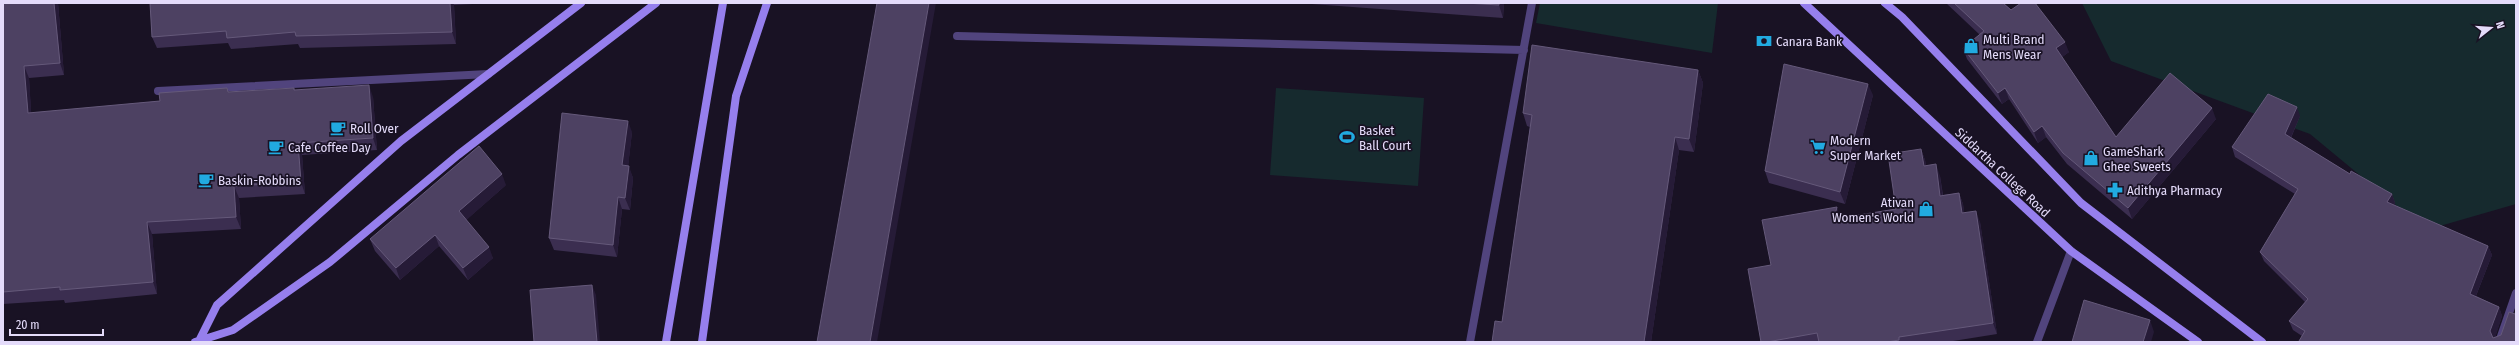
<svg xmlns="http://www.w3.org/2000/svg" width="2519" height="345" font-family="'Fira Sans Condensed',sans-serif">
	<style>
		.green { fill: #162a2e }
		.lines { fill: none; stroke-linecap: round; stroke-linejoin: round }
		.lane { stroke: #51447d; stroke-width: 8 }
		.street { stroke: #51447d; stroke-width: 8 }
		.secondary { stroke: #967fed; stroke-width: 8 }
		.wall { fill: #3b2e50 }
		.shaded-wall { fill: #261b37 }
		.building { fill: #4d4162; stroke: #65597a }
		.labels { text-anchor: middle; stroke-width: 3.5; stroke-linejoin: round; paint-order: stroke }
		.poi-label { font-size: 13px; fill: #e4dbfa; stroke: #191224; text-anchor: start }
		.street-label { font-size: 13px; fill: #e4dbfa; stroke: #191224 }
	</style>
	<rect width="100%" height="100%" fill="#191224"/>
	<path class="green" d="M1540,3H1718L1712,53L1536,23Z
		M2082,3H2516V204L2426,230L2310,134L2111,61Z
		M1276,88L1424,98L1418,186L1270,175Z"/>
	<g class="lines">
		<path class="lane" d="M957,36L1524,50
			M1470,342L1532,3"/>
		<path class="street" d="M158,91L488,74
			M2037,342L2071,251
			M2499,342L2516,293"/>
		<path class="secondary" d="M1804,3L2071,251L2198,342
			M1885,3L1902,17L2081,203L2262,342
			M200,339L217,305L401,141L581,3
			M195,342L233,330L330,262L458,155L656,3
			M666,342L723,3
			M702,342L736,96L767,3"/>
	</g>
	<path class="wall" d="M3,3H58L64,75L29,78L31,113L160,101L227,88L229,92L294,88L295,90L373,97L377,150L302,155L305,194L239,198L241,229L152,234L157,294L65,303L64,300L3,304Z
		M150,3H491L454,5L456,44L300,48L298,44L231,49L228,43L157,48L152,37Z
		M1298,3H1504L1503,18Z
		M1946,3H2003L2011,10L2069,52L2062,57L2116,137L2216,119L2132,219L2067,164L2046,137L2038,143L2009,99L2002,104L1967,59L1963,48L1980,35Z
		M1698,70L1703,83L1694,152L1679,150L1651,342H1492L1502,322L1530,127L1527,126L1523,113Z
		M1873,95L1845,204L1769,183L1765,171Z
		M2300,116L2291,138L2350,174L2392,194L2395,203L2394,205L2488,246L2492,255L2476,296L2499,307L2502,316L2495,337L2516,342H2299V341L2302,336L2293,330L2289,321L2305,302L2264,261L2260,252L2295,194L2235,157L2232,147Z
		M632,132L628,166L633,178L630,210L622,209L617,257L554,250L549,238Z
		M1921,149L1925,160L1926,166L1940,176L1943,195L1959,193L1963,204L1964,213L1980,222L1997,334L1947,342H1761L1771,265L1896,209Z
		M506,185L466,220L493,258L468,280L439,246L400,280L375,251L370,239Z"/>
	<path class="shaded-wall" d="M54,3H58L64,75L60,63Z
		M450,3H453L454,5L456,44L452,32Z
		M929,3H936L877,342H870Z
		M1499,3H1504L1503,18L1499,5Z
		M2065,42L2069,52L2060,59L2056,48Z
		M24,66L29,78L32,125L28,113Z
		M1698,70L1703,83L1694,152L1689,139Z
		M1868,84L1873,95L1845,204L1840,192Z
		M369,85L373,97L377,150L373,138Z
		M2005,88L2009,99L2002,104L1998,93Z
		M2297,107L2300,116L2288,144L2285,134Z
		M2212,108L2216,119L2132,219L2128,208Z
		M628,121L632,132L627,177L622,165Z
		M2042,126L2046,137L2038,143L2034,132Z
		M1675,137L1679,150L1651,342H1644Z
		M298,143L302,155L305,194L301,182Z
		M1921,149L1925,160L1928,177L1924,166Z
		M1936,164L1940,176L1944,207L1940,196Z
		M629,166L633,178L630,210L625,198Z
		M502,174L506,185L463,223L459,211Z
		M234,186L239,198L241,229L236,217Z
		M1959,193L1963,204L1966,224L1962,213Z
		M2392,194L2395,203L2391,211L2387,202Z
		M618,197L622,209L617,257L613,245Z
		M1837,207L1841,219H1834Z
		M1976,211L1980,222L1997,334L1993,323Z
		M147,222L152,234L157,294L153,282Z
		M435,235L439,246L400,280L396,268Z
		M2488,246L2492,255L2473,303L2470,294Z
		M489,247L493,258L468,280L463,268Z
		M592,285L596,295L600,342H597Z
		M2499,307L2502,316L2494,341L2490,331Z
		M2150,320L2154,332L2151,342H2143Z"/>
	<path class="building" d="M3,3H54L60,63L24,66L28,113L160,101L159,93L227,88L228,92L294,88V90L369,85L373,138L298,143L301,182L234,186L236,217L147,222L153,282L60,290V287L3,292Z
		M150,3H450L452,32L296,36L295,32L227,38L226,31L152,37Z
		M877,3H929L870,342H817Z
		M1465,3H1499V5Z
		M1954,3H2003L2011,10L2021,3H2035L2065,42L2056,48L2116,137L2170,73L2212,108L2128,208L2063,153L2042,126L2034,132L2005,88L1998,93L1963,48L1984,31Z
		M1532,45L1698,70L1689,139L1675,137L1644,342H1492L1495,321L1502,322L1532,115L1523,113Z
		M1784,64L1868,84L1840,192L1765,171Z
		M2268,94L2297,107L2285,134L2350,174L2351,171L2392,194L2387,202L2488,246L2470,294L2499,307L2490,331L2493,338L2501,335L2509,312L2515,314L2516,310V342H2300L2299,341L2305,331L2289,321L2308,299L2260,252L2298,189L2232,147Z
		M562,113L628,121L622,165L629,166L625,198L618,197L613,245L549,238Z
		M479,146L502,174L459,211L489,247L463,268L435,235L396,268L370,239Z
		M1921,149L1924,166L1936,164L1940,196L1959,193L1962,213L1976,211L1993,323L1899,337V340L1887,342H1819L1817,333L1767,342H1761L1748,269L1771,265L1762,220L1837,207L1834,219L1896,209L1888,154Z
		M592,285L597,342H534L530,290Z
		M2084,300L2150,320L2143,342H2072Z"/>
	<defs>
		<symbol id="bank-bare" viewBox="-9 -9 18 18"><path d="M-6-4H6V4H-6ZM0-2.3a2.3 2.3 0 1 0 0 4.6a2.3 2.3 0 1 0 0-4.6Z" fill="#21aae0" stroke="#191224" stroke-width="2.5" paint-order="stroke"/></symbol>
		<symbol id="shop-bare" viewBox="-9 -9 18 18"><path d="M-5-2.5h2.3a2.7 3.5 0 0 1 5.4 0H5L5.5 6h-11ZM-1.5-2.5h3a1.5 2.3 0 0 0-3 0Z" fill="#21aae0" stroke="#191224" stroke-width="2.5" paint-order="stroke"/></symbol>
		<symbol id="cafe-bare" viewBox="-9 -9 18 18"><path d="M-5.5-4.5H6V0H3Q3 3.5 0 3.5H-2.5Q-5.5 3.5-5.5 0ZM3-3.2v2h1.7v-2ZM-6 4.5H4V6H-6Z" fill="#21aae0" stroke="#191224" stroke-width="2.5" paint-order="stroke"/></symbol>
		<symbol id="stadium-bare" viewBox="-9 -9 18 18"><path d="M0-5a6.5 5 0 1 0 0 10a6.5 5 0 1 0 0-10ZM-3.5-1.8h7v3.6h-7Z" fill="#21aae0" stroke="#191224" stroke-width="2.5" paint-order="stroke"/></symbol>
		<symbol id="supermarket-bare" viewBox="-9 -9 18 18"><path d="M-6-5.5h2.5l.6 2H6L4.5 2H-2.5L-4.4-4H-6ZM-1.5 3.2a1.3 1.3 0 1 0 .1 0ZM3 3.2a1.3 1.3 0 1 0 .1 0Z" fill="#21aae0" stroke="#191224" stroke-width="2.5" paint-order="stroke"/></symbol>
		<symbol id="pharmacy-bare" viewBox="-9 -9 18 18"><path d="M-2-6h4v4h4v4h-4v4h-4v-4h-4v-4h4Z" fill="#21aae0" stroke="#191224" stroke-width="2.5" paint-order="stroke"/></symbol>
	</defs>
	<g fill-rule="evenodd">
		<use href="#bank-bare" x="1753" y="30" width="22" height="22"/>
		<use href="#shop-bare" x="1960" y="35" width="22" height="22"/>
		<use href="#cafe-bare" x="327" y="117" width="22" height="22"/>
		<use href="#stadium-bare" x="1336" y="126" width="22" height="22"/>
		<use href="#cafe-bare" x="265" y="136" width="22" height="22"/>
		<use href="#supermarket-bare" x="1807" y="136" width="22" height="22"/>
		<use href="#shop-bare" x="2080" y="147" width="22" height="22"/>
		<use href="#cafe-bare" x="195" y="169" width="22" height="22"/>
		<use href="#pharmacy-bare" x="2104" y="179" width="22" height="22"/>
		<use href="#shop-bare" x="1915" y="198" width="22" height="22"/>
	</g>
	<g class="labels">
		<g class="poi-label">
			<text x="1983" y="44">Multi Brand<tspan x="1983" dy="15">Mens Wear</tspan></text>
			<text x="1776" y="46">Canara Bank</text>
			<text x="350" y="133">Roll Over</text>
			<text x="1359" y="135">Basket<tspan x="1359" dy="15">Ball Court</tspan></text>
			<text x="1830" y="145">Modern<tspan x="1830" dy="15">Super Market</tspan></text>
			<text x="288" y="152">Cafe Coffee Day</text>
			<text x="2103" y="156">GameShark<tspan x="2103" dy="15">Ghee Sweets</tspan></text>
			<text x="218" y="185">Baskin-Robbins</text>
			<text x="2127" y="195">Adithya Pharmacy</text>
			<text x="1914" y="207" text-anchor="end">Ativan<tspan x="1914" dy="15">Women's World</tspan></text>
		</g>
		<g class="street-label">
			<text transform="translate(2003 172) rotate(43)" y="5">Siddartha College Road</text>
		</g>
	</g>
	<rect width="2519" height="345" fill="none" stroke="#e4dbfa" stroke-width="8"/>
	<g transform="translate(2491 28) rotate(73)" stroke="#191224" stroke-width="3" paint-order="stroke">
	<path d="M0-3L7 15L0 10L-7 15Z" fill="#e4dbfa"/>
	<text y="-6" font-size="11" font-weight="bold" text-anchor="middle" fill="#e4dbfa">N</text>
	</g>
	<path d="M10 329v6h93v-6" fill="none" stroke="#e4dbfa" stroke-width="2"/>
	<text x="16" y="329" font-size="12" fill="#e4dbfa" stroke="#191224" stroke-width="3" paint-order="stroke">20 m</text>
</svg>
